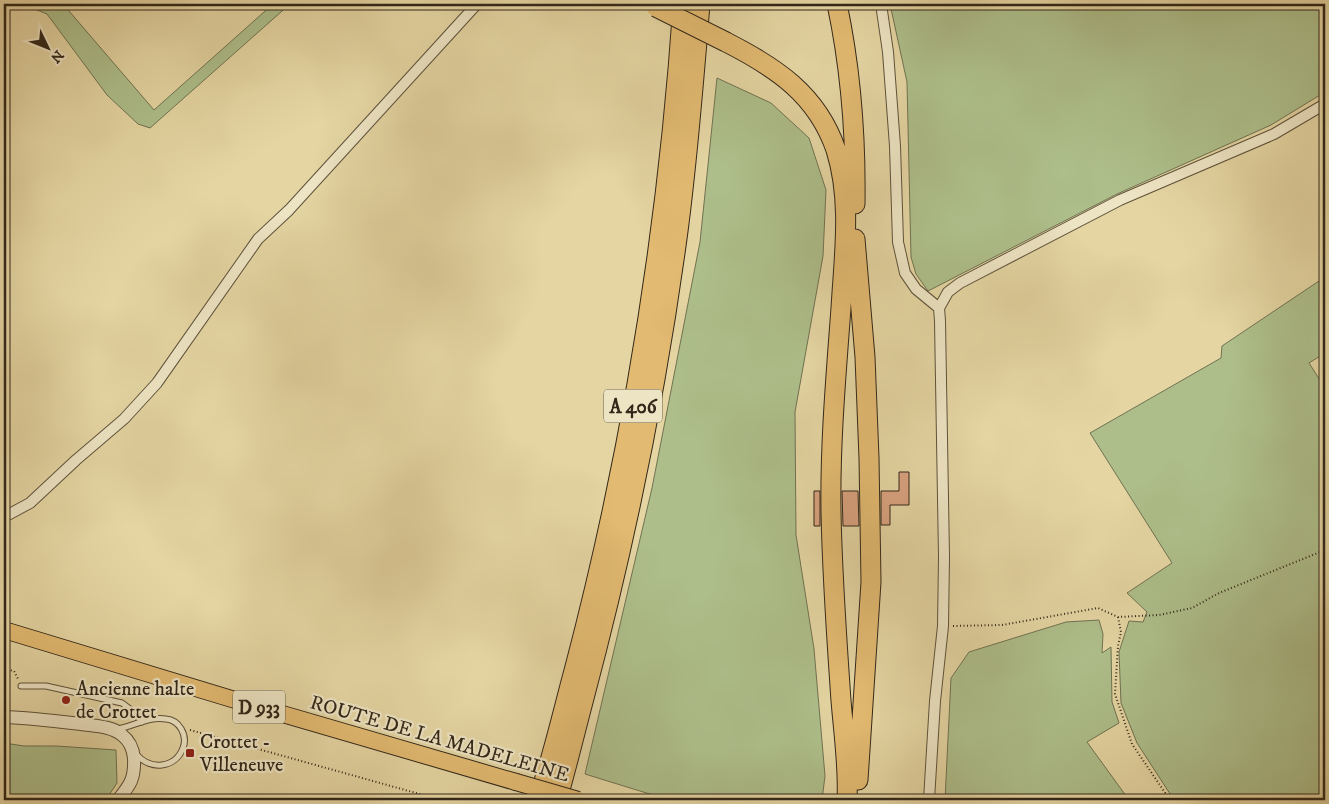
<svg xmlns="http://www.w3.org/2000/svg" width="1329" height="804" font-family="'IM FELL DW Pica',serif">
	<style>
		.green { fill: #adbe8a; stroke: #707252 }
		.building { fill: #d9a27f; stroke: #322719 }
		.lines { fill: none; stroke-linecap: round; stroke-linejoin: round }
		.service-casing { stroke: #5e523b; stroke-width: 7 }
		.minor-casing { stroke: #5e523b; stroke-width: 12 }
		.tertiary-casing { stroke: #5e523b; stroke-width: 14 }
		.primary-casing { stroke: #322719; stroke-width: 18 }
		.motorway-casing { stroke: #322719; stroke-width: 21 }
		.path { stroke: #322719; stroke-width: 2; stroke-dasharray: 1 2.5; stroke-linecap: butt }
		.service { stroke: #ede4c3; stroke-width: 5 }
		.minor { stroke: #ede4c3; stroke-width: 10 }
		.tertiary { stroke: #ede4c3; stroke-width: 12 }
		.primary { stroke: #e2ba71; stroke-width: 16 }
		.motorway { stroke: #e2ba71; stroke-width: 19 }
		.primary-bridge-casing { stroke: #322719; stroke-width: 18; stroke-linecap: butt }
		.motorway-bridge-casing { stroke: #322719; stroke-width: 21; stroke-linecap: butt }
		.primary-bridge { stroke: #e2ba71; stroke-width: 16 }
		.motorway-bridge { stroke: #e2ba71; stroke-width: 19 }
		.poi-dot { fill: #8f2418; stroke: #ede4c3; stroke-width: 2 }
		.labels { text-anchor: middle; stroke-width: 4.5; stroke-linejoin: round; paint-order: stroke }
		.shield { fill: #ede4c3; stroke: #6a604c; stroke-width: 1 }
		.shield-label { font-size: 19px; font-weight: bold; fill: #322719 }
		.poi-label { font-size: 20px; fill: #322719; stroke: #ede4c3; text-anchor: start }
		.street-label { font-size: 20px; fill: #322719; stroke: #ede4c3 }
	</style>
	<rect width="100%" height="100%" fill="#e4d5a2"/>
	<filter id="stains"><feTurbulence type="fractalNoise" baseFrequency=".004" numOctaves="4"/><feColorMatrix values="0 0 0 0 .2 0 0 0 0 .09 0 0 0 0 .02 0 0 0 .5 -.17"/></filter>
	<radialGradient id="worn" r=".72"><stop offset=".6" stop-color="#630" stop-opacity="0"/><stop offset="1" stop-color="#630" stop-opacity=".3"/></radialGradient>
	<path class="green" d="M22,4H63L154,110L273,4H290L150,128L138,124L107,95L47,14Z
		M890,4H1325V92L1271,125L1117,194L928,291L916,274L911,257L907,82Z
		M717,78L771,103L809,138L826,190L823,256L795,412L796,535L814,649L825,776L822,800H669L585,774L652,488L700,242Z
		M1325,277V353L1309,363L1325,388V800H1174L1137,743L1121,703L1119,652L1129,621L1143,622L1147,612L1127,593L1172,563L1090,433L1221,358L1222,346Z
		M1099,620L1103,634L1102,653L1111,647L1112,702L1119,723L1087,742L1129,800H945L951,678L969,652L1066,622Z
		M4,743L24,746H56L116,750L117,783L107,798L103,800H4Z"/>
	<path class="building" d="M899,472H909V505H890V525H881V491H899Z
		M814,491H820V526H814Z
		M842,491H858L859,526H843Z"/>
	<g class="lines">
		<defs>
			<path id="service" d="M21,686H46L122,703L134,712L142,722
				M118,729C134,726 149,716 166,719C179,720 188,735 183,748C175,769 150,770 137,755"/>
			<path id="minor" d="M881,4L888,52L895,146L898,242L905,273L916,289L939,308
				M4,517L30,503L76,460L124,419L157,383L258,239L289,210L477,4
				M929,800L935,701L943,626L944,557L940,321L939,308L948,292L960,283L1120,200L1274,134L1325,104"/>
			<path id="tertiary" d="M4,717C30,718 55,721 81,724C94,726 112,726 122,735C130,741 133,749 134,758C135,779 130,785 118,800"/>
			<path id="primary" d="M4,630L255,706L516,782"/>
			<path id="motorway" d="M837,4C851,70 856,136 855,204
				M726,42C775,67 817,94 836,150C852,201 844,256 841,308C836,376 830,443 831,511C832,570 836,628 840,686C842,724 849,762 847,800
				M855,239L865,357L869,458L871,582L858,780
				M538,800C553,756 563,711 575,667C632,450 668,227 683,4
				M557,800C567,766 575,732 584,698C625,544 657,389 678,231C688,155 694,80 700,4"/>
		</defs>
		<use href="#service" class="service-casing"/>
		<use href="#minor" class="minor-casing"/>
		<use href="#tertiary" class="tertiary-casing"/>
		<use href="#primary" class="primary-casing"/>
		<use href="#motorway" class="motorway-casing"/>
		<path class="path" d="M1118,617L1121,632L1118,646L1115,694L1132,744L1170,800
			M953,626L1002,625L1098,608L1118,617L1159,615L1192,608L1219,593L1325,550
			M4,669L14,671L18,679
			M190,730L441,800"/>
		<use href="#service" class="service"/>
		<use href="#minor" class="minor"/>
		<use href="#tertiary" class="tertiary"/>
		<use href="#primary" class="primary"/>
		<use href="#motorway" class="motorway"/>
		<defs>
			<path id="primary-bridge" d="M516,782L578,800"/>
			<path id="motorway-bridge" d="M656,7L726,42"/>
		</defs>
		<use href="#primary-bridge" class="primary-bridge-casing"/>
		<use href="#motorway-bridge" class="motorway-bridge-casing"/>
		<use href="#primary-bridge" class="primary-bridge"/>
		<use href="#motorway-bridge" class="motorway-bridge"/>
	</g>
	<g class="poi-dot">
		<circle cx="66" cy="700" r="5"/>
		<rect x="185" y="748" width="10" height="10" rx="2.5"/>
	</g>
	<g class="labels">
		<g class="shield">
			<rect x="604" y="389.5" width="58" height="33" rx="4"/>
			<rect x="233" y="690.5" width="52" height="33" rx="4"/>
		</g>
		<g class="shield-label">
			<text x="633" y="413">A 406</text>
			<text x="259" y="714">D 933</text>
		</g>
		<g class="poi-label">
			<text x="76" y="695">Ancienne halte<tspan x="76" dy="23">de Crottet</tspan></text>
			<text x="200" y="748">Crottet -<tspan x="200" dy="23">Villeneuve</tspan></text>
		</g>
		<g class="street-label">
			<text transform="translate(440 738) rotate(16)" y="7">ROUTE DE LA MADELEINE</text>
		</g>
	</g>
	<rect width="1329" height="804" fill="none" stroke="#e4d5a2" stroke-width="20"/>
	<rect x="5" y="5" width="1319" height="794" fill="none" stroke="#322719" stroke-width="2.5"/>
	<rect x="10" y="10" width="1309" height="784" fill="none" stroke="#322719"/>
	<g transform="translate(48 48) rotate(133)" stroke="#ede4c3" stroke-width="4" paint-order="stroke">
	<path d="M0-4L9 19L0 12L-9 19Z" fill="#322719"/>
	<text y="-8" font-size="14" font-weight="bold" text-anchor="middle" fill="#322719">N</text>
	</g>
	<rect width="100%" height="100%" filter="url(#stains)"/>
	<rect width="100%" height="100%" fill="url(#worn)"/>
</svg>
